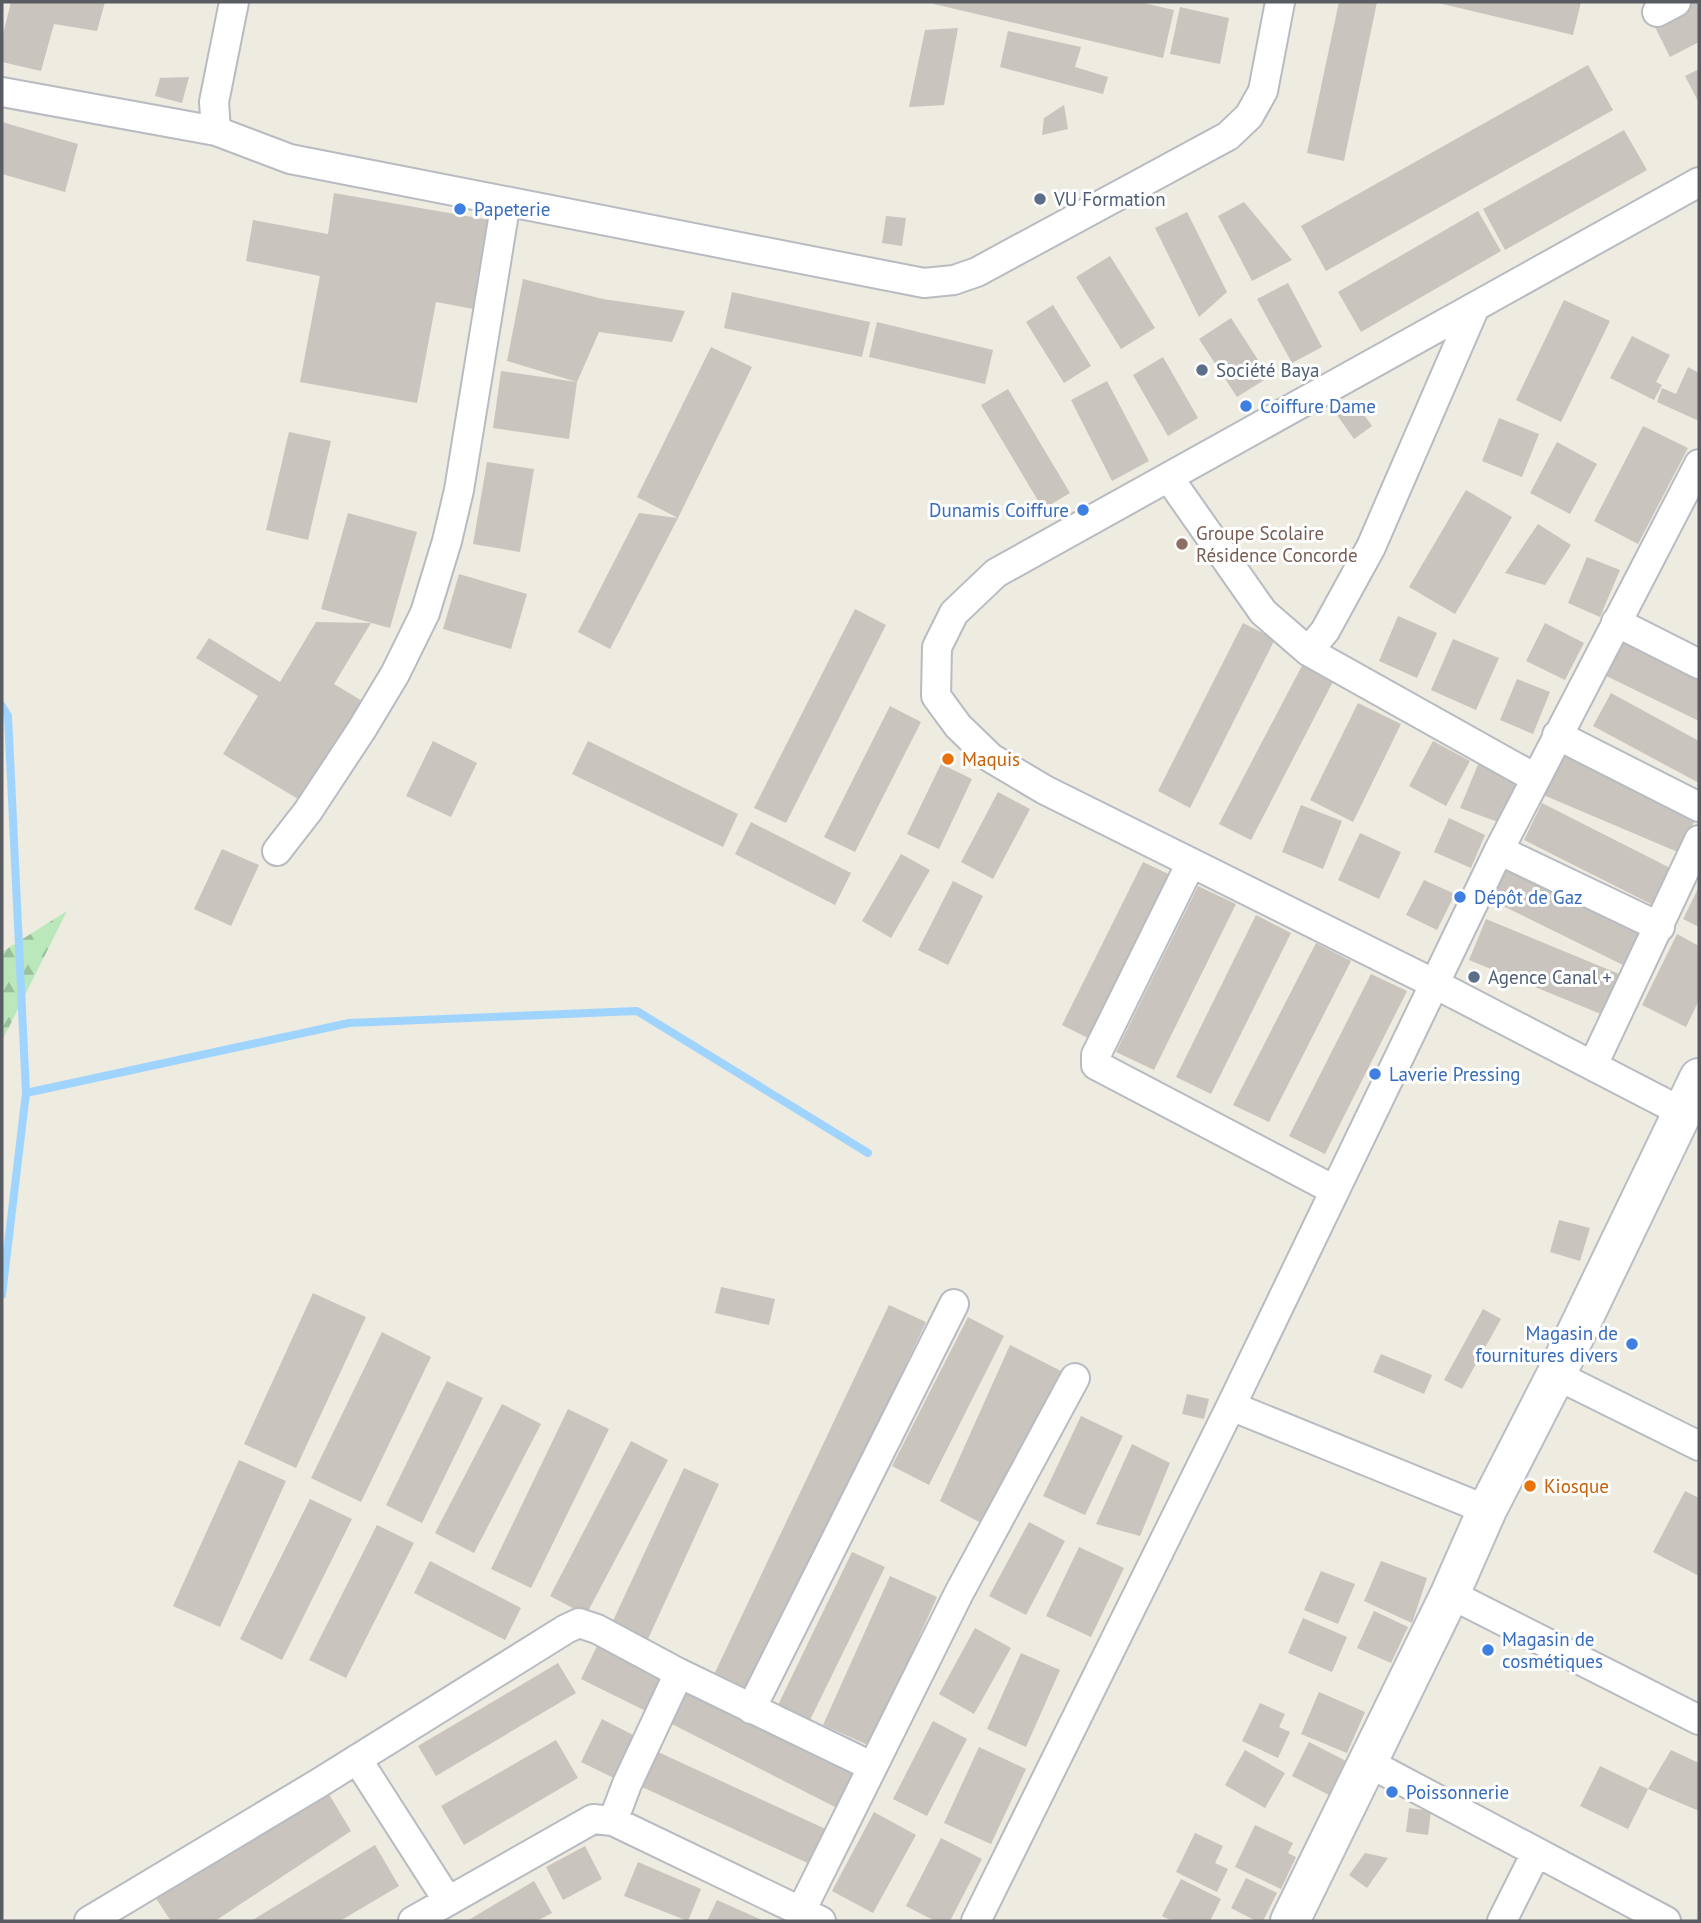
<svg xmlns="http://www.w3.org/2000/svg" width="1701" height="1923" font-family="'PT Sans',sans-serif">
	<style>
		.forest { fill: url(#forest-firs) }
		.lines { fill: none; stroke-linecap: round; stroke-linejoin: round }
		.stream { stroke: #9fd4ff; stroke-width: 8 }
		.building { fill: #c9c4bd }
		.street-casing { stroke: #b8bbc1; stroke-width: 32 }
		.secondary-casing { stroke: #b9bdc4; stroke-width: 42 }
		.street { stroke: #fff; stroke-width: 28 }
		.secondary { stroke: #fff; stroke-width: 38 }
		.service-dot { fill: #5c6f8a; stroke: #fff; stroke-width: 2.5 }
		.shop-dot { fill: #3f7fe0; stroke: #fff; stroke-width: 2.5 }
		.education-dot { fill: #8d6e63; stroke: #fff; stroke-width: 2.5 }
		.food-dot { fill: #e8710a; stroke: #fff; stroke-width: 2.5 }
		.labels { text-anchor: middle; stroke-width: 6; stroke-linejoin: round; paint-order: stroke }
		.service-label { font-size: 19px; fill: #4e5e75; stroke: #fff; text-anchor: start }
		.shop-label { font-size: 19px; fill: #366cbe; stroke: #fff; text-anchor: start }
		.education-label { font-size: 19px; fill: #785e54; stroke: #fff; text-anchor: start }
		.food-label { font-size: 19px; fill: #c56008; stroke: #fff; text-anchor: start }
	</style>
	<defs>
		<pattern id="forest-firs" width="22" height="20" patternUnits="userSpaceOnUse" patternTransform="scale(1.75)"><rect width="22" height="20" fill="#bae8ba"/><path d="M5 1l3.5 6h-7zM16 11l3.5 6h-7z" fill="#9abf9b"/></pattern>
	</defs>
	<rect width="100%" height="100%" fill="#eeebe0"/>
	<path class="forest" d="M67,911L2,1041V952Z"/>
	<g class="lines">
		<path class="stream" d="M2,706L8,716L26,1093L2,1295
			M26,1093L349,1023L637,1011L868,1153"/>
	</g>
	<path class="building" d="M11,2H105L97,31L54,24L41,71L2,62V38Z
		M934,2H1139L1174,10L1163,58L934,4Z
		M1339,2H1377L1344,161L1307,153Z
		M1434,2H1581L1573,35Z
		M1690,2H1699V42L1670,57L1652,21Z
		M1180,7L1229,18L1220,64L1170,54Z
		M958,28L944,105L909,107L925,30Z
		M1008,31L1081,47L1075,67L1108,77L1103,94L1000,67Z
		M1588,65L1613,110L1326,271L1301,226Z
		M1699,69V103L1685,76Z
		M189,77L182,103L155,96L160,78Z
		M1064,105L1068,129L1042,135L1044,118Z
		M2,122L78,144L65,192L2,174Z
		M1624,130L1647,170L1505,250L1483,209Z
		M334,193L495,221L479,310L436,302L417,403L300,382L320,276L246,261L253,220L328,234Z
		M1244,202L1292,260L1252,281L1218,216Z
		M1478,211L1501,251L1361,332L1338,292Z
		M1187,212L1227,292L1199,317L1155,228Z
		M886,216L906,218L902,246L882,243Z
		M1110,256L1155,328L1121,349L1076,277Z
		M523,279L603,299L685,311L672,342L599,332L577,382L569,439L493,428L501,371L577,382L507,361Z
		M1288,283L1322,347L1292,363L1257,299Z
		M732,292L870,322L862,357L724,328Z
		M1564,300L1610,321L1561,422L1516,400Z
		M1053,305L1091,366L1064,383L1026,322Z
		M1231,318L1269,377L1237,397L1199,339Z
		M877,322L993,350L985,384L869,357Z
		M1632,336L1670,355L1656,382L1662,385L1654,400L1610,378Z
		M711,347L752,367L678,518L637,497Z
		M1163,357L1198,418L1168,436L1133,375Z
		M1688,367L1699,373V421L1657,402L1662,388L1676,394Z
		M1107,381L1149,461L1112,481L1071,400Z
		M1008,389L1070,493L1043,509L981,405Z
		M1355,402L1372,426L1354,439L1337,415Z
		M1499,418L1539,434L1522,477L1482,461Z
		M1643,426L1688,448L1638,544L1594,521Z
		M289,432L331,441L308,540L266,530Z
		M1557,442L1597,464L1570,514L1530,493Z
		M487,462L534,469L520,552L473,544Z
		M1466,490L1512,517L1455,614L1409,587Z
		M348,513L417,532L390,628L321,609Z
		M639,513L678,518L610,649L578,632Z
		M1538,524L1571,545L1545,585L1505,573Z
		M1587,557L1620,570L1600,617L1568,603Z
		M459,574L527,594L511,649L443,629Z
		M855,609L886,625L786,823L754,808Z
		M1398,616L1437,633L1417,678L1379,661Z
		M316,622L371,623L334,684L369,705L308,805L223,754L258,696L196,658L209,638L280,682Z
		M1243,623L1275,639L1190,808L1158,791Z
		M1545,623L1584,643L1565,680L1526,661Z
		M1453,639L1499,658L1476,710L1431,690Z
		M1616,640L1699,679V721L1600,673Z
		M1307,656L1338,672L1251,840L1219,824Z
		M1517,679L1550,692L1533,734L1500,720Z
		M1611,693L1699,741V783L1593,726Z
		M1358,703L1401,724L1353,822L1310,800Z
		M890,706L921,722L855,852L824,837Z
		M433,741L477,763L451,817L406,796Z
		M588,741L738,814L723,847L572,774Z
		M1433,741L1470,761L1446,806L1409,786Z
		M1558,753L1698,813L1680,853L1541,794Z
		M1479,762L1520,778L1498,822L1460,808Z
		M941,764L972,779L939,849L907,834Z
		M998,792L1030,809L993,879L961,862Z
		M1542,803L1682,874L1663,910L1524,840Z
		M1301,805L1342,821L1323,869L1282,852Z
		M1449,818L1485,835L1471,868L1434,852Z
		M751,822L851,873L835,905L735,854Z
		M1360,833L1401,852L1379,899L1338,880Z
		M222,849L259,865L231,926L194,909Z
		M901,854L930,870L891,938L862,921Z
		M1143,862L1177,878L1096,1042L1062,1025Z
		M1506,865L1642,932L1625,966L1489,899Z
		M1424,880L1455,894L1437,930L1406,915Z
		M953,881L983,896L948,965L918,950Z
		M1198,886L1236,904L1154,1070L1116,1052Z
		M1699,887V927L1683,919Z
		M1256,915L1291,933L1211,1094L1176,1077Z
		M1486,919L1629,978L1613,1019L1469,960Z
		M1677,934L1699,946V1000L1686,1027L1642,1005Z
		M1316,943L1351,961L1269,1122L1233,1105Z
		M1371,974L1407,991L1325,1154L1289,1136Z
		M1559,1220L1590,1228L1580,1261L1550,1252Z
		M721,1287L775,1299L769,1325L715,1313Z
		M313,1293L366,1317L296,1468L244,1444Z
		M889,1305L926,1322L746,1703L709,1685Z
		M1483,1309L1501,1319L1462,1389L1444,1380Z
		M968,1317L1004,1336L929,1485L892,1466Z
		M382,1332L431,1357L361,1502L311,1478Z
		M1010,1345L1061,1371L981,1523L940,1501Z
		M1381,1354L1432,1375L1424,1394L1373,1372Z
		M447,1381L483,1398L422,1523L386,1505Z
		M1187,1394L1209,1399L1204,1419L1182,1414Z
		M502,1404L541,1424L474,1553L435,1533Z
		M568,1409L609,1429L531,1588L491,1569Z
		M1081,1416L1123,1436L1085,1515L1043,1496Z
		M631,1441L668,1460L586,1615L550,1596Z
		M1132,1444L1170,1463L1140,1536L1096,1524Z
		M239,1460L286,1481L220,1627L173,1606Z
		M684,1468L719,1484L648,1639L612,1623Z
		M1685,1491L1699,1498V1576L1653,1552Z
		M310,1499L352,1519L282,1660L240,1639Z
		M1029,1522L1065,1541L1026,1615L989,1596Z
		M377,1525L414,1543L346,1678L309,1660Z
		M1079,1547L1124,1568L1091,1637L1046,1616Z
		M852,1552L885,1567L810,1720L778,1705Z
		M430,1561L521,1608L505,1640L414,1593Z
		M1381,1561L1427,1578L1412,1623L1364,1601Z
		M1321,1571L1355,1584L1338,1624L1304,1610Z
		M890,1576L937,1597L870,1746L823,1725Z
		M1374,1611L1408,1627L1391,1663L1357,1648Z
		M1303,1618L1347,1637L1332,1672L1288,1653Z
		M975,1628L1011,1648L974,1714L939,1694Z
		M599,1642L676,1680L658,1717L581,1679Z
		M1021,1653L1060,1670L1026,1747L987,1729Z
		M558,1663L576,1693L436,1776L418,1746Z
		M682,1680L863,1771L843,1811L662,1719Z
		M1319,1692L1365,1712L1347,1753L1301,1734Z
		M1260,1703L1285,1714L1279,1727L1290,1732L1278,1758L1242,1741Z
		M602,1719L639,1738L618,1780L581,1762Z
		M933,1721L967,1739L927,1816L893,1799Z
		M556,1740L578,1778L464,1845L441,1806Z
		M1309,1742L1346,1761L1329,1795L1292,1776Z
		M645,1746L830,1831L814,1866L629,1781Z
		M979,1747L1026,1769L991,1844L944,1823Z
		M1245,1750L1285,1773L1265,1808L1225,1785Z
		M1671,1750L1699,1763V1811L1648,1789Z
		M1600,1766L1648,1789L1628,1829L1580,1806Z
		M324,1786L351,1831L215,1921H171L153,1894Z
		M1409,1808L1431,1811L1428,1835L1406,1832Z
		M874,1812L916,1835L873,1913L832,1891Z
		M1255,1825L1293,1843L1288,1853L1296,1857L1281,1889L1235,1867Z
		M1195,1833L1223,1846L1215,1863L1228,1869L1217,1892L1176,1872Z
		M941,1838L982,1859L950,1921H935L906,1906Z
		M375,1845L399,1886L340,1921H251Z
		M585,1846L602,1879L563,1900L546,1867Z
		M1365,1853L1388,1858L1367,1888L1349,1875Z
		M638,1862L701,1889L688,1921L624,1896Z
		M1246,1878L1277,1893L1263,1921H1256L1231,1908Z
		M1181,1879L1221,1899L1210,1921H1172L1162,1916Z
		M534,1881L552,1913L537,1921H467Z
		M717,1900L764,1921H707Z"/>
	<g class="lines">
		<defs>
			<path id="street" d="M234,2L214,102L216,131L290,159L924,283L954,280L977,272L1228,136L1249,116L1263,91L1280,2
				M1657,12L1676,2
				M2,92L216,131
				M1169,478L1263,612L1308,651L1325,631L1371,547L1475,307
				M1616,622L1699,664
				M1308,651L1535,778
				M1557,735L1699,807
				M1499,850L1660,927
				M277,851L308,811L362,729L395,674L425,613L447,541L459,490L506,201
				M1191,863L1096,1055V1065L1334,1190
				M1593,1065L1699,840
				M1682,1112L1435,984L1045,790L991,758L958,726L936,696L937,647L954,613L996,573L1699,182
				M1556,1375L1699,1446
				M1231,1406L1487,1510
				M1450,1594L1699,1720
				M751,1709L954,1304
				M357,1759L448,1901
				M1369,1763L1666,1921
				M613,1821L627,1784L679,1673
				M801,1911L959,1593L1075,1378
				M89,1921L319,1783L566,1629L579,1623L597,1629L679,1673L871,1766
				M413,1921L593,1819L613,1821L821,1921
				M976,1921L1231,1406L1499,850L1699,464
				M1502,1921L1536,1853"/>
			<path id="secondary" d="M1290,1921L1450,1594L1487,1510L1556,1375L1699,1078"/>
		</defs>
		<use href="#street" class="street-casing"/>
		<use href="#secondary" class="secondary-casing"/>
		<use href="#street" class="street"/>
		<use href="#secondary" class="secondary"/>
	</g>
	<g class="service-dot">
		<circle cx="1040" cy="199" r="7"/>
		<circle cx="1202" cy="370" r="7"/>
		<circle cx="1474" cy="977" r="7"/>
	</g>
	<g class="shop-dot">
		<circle cx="460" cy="209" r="7"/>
		<circle cx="1246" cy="406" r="7"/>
		<circle cx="1083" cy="510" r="7"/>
		<circle cx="1460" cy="897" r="7"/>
		<circle cx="1375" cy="1074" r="7"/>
		<circle cx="1632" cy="1344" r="7"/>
		<circle cx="1488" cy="1650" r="7"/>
		<circle cx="1392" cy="1792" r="7"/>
	</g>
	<circle class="education-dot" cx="1182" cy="544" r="7"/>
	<g class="food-dot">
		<circle cx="948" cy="759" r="7"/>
		<circle cx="1530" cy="1486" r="7"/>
	</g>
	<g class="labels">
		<g class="service-label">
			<text x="1054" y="206">VU Formation</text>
			<text x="1216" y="377">Société Baya</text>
			<text x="1488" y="984">Agence Canal +</text>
		</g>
		<g class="shop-label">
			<text x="474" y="216">Papeterie</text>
			<text x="1260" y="413">Coiffure Dame</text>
			<text x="1069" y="517" text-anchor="end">Dunamis Coiffure</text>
			<text x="1474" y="904">Dépôt de Gaz</text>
			<text x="1389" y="1081">Laverie Pressing</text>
			<text x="1618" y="1340" text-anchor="end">Magasin de<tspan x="1618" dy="22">fournitures divers</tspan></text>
			<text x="1502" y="1646">Magasin de<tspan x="1502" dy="22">cosmétiques</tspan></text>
			<text x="1406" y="1799">Poissonnerie</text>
		</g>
		<g class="education-label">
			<text x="1196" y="540">Groupe Scolaire<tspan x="1196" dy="22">Résidence Concorde</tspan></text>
		</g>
		<g class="food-label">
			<text x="962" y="766">Maquis</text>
			<text x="1544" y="1493">Kiosque</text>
		</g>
	</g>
	<rect width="1701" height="1923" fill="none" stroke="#595d63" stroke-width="7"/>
</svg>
